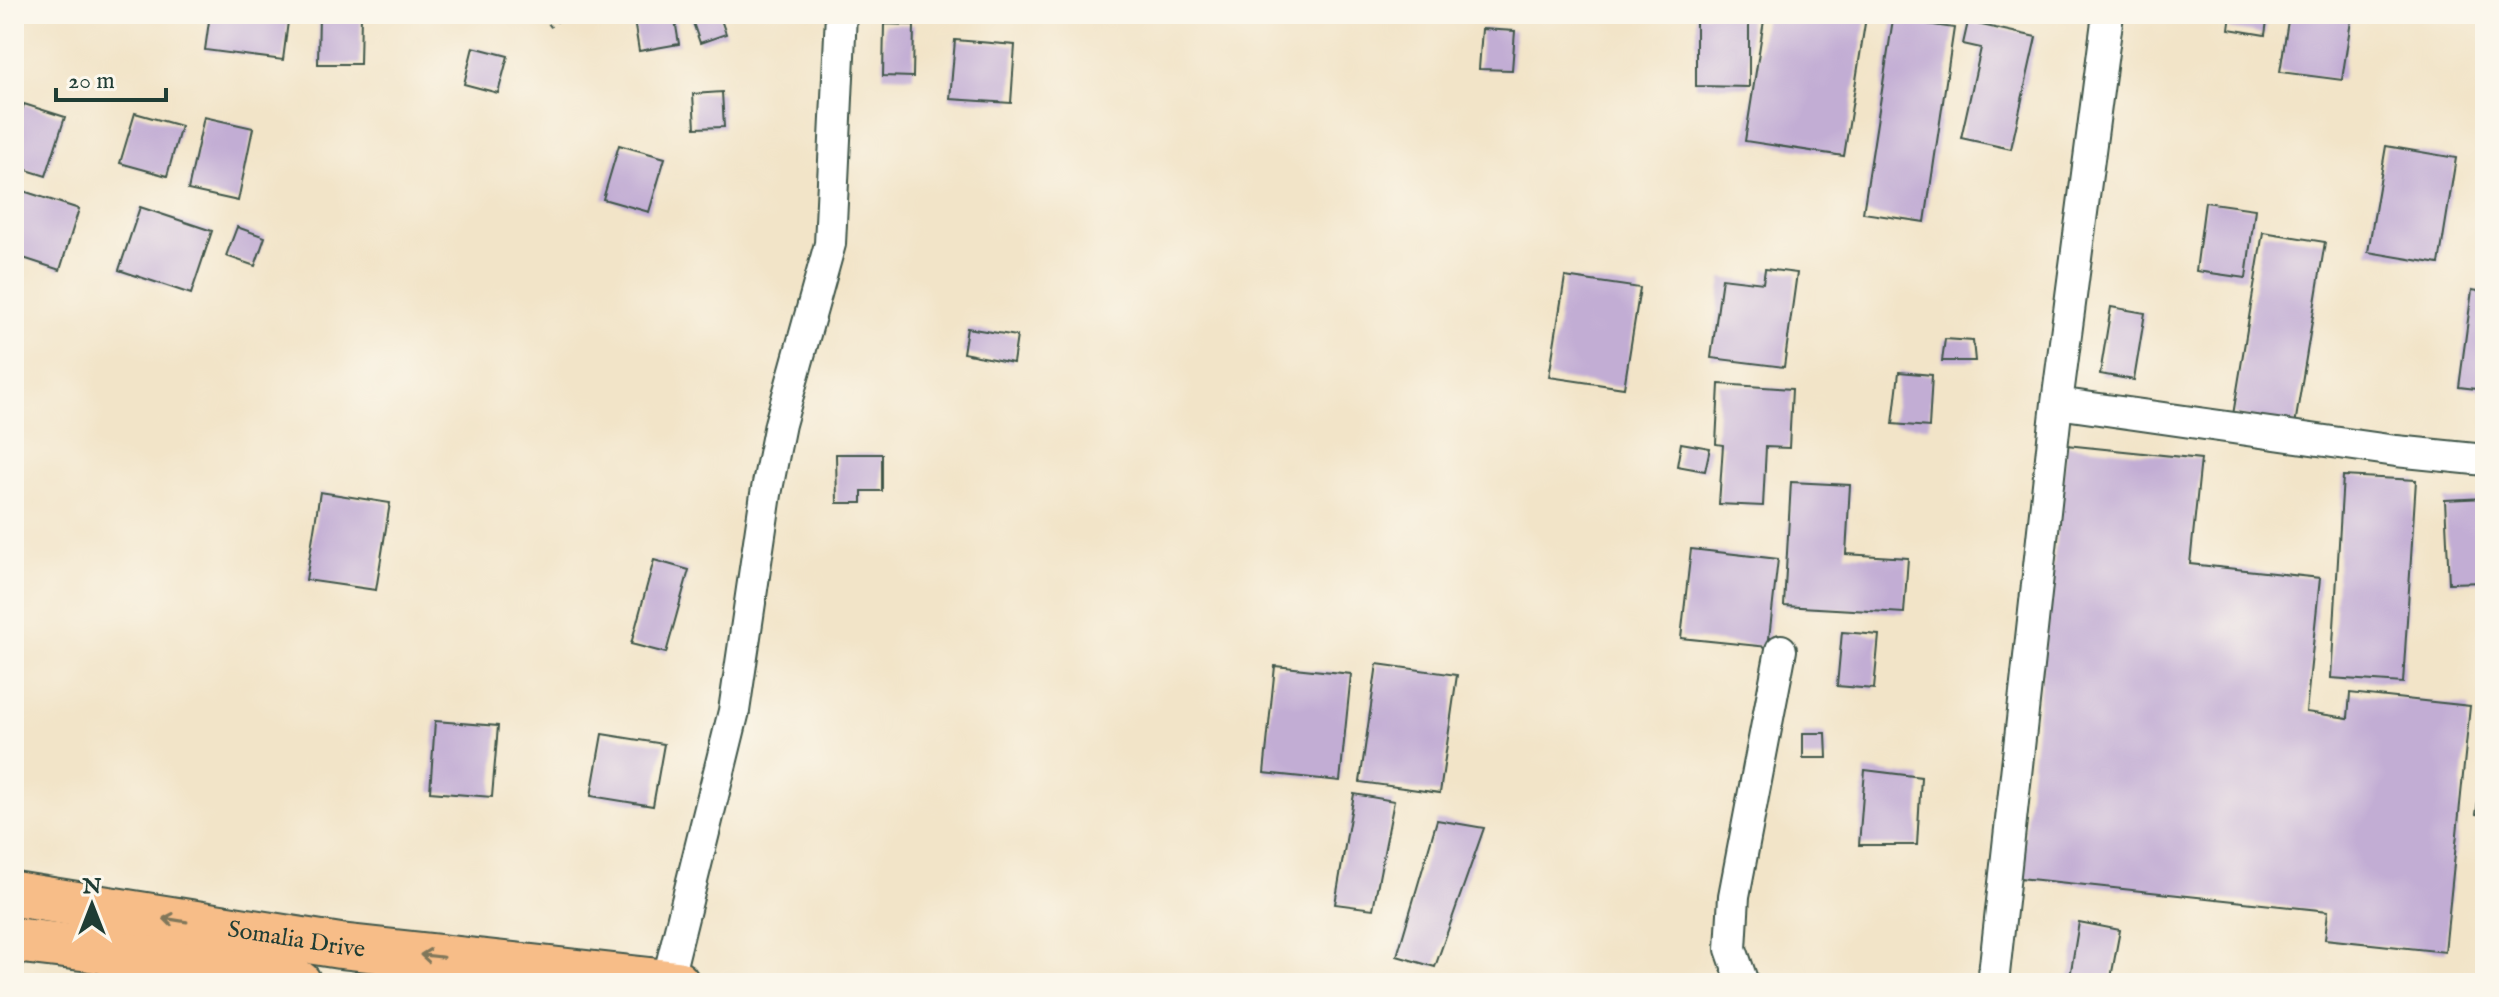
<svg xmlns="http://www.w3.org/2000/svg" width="2499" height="997" font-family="'IM FELL English',serif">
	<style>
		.building { fill: #c2add4 }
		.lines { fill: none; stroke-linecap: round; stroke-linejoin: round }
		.minor-casing { stroke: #3f564a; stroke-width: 34 }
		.primary-casing { stroke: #3f564a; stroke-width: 48 }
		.path { stroke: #3f564a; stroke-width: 5; stroke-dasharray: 2 6; stroke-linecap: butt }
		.minor { stroke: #fff; stroke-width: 30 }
		.primary { stroke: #f7bd88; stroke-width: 44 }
		.oneway { stroke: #80775a }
		.labels { text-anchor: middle; stroke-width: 8; stroke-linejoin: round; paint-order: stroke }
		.street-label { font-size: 24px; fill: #1f3d34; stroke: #fbf7ec }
	</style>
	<rect width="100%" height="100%" fill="#fbf7ec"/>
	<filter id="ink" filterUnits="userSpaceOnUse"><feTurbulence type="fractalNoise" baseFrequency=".0125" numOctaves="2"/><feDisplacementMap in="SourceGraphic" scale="16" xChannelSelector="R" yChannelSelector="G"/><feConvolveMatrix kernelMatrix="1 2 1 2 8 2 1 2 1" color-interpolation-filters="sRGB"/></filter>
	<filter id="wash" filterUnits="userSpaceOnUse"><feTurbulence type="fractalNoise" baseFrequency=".006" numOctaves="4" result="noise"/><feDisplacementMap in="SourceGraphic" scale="32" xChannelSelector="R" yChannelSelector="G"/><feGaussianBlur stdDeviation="1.8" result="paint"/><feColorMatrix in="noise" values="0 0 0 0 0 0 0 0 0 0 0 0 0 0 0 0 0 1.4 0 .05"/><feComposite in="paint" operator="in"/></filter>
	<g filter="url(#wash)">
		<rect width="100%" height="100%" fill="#f2e4c8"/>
		<g id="blocks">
			<path class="building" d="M210,14H289L283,60L205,50Z
				M319,14H361L360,64H318Z
				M633,14H674L679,44L639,51Z
				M690,14H719L726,34L700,43Z
				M1696,14H1749V87L1696,86Z
				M1765,14H1846L1866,17L1844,156L1745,141Z
				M2231,14H2268L2265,35L2229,29Z
				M2289,14H2352L2342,80L2280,72Z
				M1893,19L1954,28L1925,222L1863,213Z
				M1968,22L2036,37L2011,149L1961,138L1981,48L1963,44Z
				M884,24L914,25L913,77L883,76Z
				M1482,29L1515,31L1512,70L1479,69Z
				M955,40L1015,45L1011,103L950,99Z
				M473,47L508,56L498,93L464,84Z
				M722,92L724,127L695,128L693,94Z
				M24,104L65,117L46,176L14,166V135Z
				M135,113L181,126L167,176L120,163Z
				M204,117L253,128L238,201L188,190Z
				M619,145L665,158L649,212L603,199Z
				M2386,146L2456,158L2439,264L2368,252Z
				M20,190L79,209L60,270L14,255V207Z
				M2205,202L2255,209L2246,278L2196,271Z
				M140,207L212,231L191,294L119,270Z
				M237,227L265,237L255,266L226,256Z
				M2263,232L2325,242L2295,425L2233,415Z
				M1765,269L1797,273L1784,367L1711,358L1722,278L1763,283Z
				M1565,277L1640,288L1624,388L1549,377Z
				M2472,290L2485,292V390L2459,387Z
				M2111,307L2145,313L2134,380L2100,374Z
				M967,328L1017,336L1013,363L963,353Z
				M1945,339L1973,341L1975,361H1942Z
				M1899,372L1932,375L1929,427L1893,424Z
				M1719,384L1792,389L1789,448L1766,447L1763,506L1719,504L1723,445L1716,444Z
				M1681,443L1710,448L1705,471L1677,466Z
				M2066,445L2201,459L2190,564L2320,578L2306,712L2348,718L2350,693L2470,706L2445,952L2325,939L2328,911L2020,878Z
				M836,454H882V491H862V503H837Z
				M2343,476L2416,480L2403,683L2331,678Z
				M1791,482L1850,485L1846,554L1908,558L1904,613L1784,606Z
				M320,492L390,503L376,590L306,580Z
				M2485,498V582L2449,583L2445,500Z
				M1691,549L1778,559L1768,647L1681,638Z
				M654,560L689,570L666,653L631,644Z
				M1842,632L1879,635L1874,689L1837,686Z
				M1377,664L1457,675L1440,793L1360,782Z
				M1275,666L1351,674L1340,781L1264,773Z
				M435,721L498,726L492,797L430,792Z
				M1803,733H1826L1827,758H1803Z
				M602,734L664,744L653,806L591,796Z
				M2483,768H2485V815L2476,814Z
				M1865,770L1921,777L1917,845H1859Z
				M1354,794L1394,801L1373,909L1335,904Z
				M1437,820L1484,828L1435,967L1397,956Z
				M2079,922L2120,930L2110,983H2069Z"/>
		</g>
	</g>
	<g filter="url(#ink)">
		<use href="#blocks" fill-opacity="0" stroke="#3f564a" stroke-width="2"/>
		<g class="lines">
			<defs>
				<path id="minor" d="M2057,403L2396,451L2485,460
					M667,982L734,711L766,494L780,424L830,244L841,14
					M1743,983L1731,949L1734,896L1781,650
					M1993,983L2057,403L2108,14"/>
				<g id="primary">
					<path id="s1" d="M14,894L340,946L677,983"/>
					<path d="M14,940L90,949L299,983"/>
				</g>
			</defs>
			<use href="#minor" class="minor-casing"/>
			<use href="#primary" class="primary-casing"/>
			<path class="path" d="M549,26L564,14"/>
			<use href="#minor" class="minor"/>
			<use href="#primary" class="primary"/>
		</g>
		<defs><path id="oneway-shaft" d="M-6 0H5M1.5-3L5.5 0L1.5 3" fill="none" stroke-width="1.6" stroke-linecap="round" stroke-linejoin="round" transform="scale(2)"/></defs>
		<g class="oneway">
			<use href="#oneway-shaft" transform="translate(175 920) rotate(-171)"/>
			<use href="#oneway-shaft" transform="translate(432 956) rotate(-174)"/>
		</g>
	</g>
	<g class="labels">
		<g class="street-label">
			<text dy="8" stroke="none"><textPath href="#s1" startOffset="286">Somalia Drive</textPath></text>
		</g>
	</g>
	<rect width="2499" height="997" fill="none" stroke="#fbf7ec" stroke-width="48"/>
	<g transform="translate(92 905)" stroke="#fbf7ec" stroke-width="6" paint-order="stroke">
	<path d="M0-6L14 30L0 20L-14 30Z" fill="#1f3d34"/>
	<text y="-12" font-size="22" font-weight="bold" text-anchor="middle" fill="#1f3d34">N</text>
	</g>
	<path d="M56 88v12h110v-12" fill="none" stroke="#1f3d34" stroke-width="4"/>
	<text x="68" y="88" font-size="24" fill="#1f3d34" stroke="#fbf7ec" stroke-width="6" paint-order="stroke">20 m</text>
</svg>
